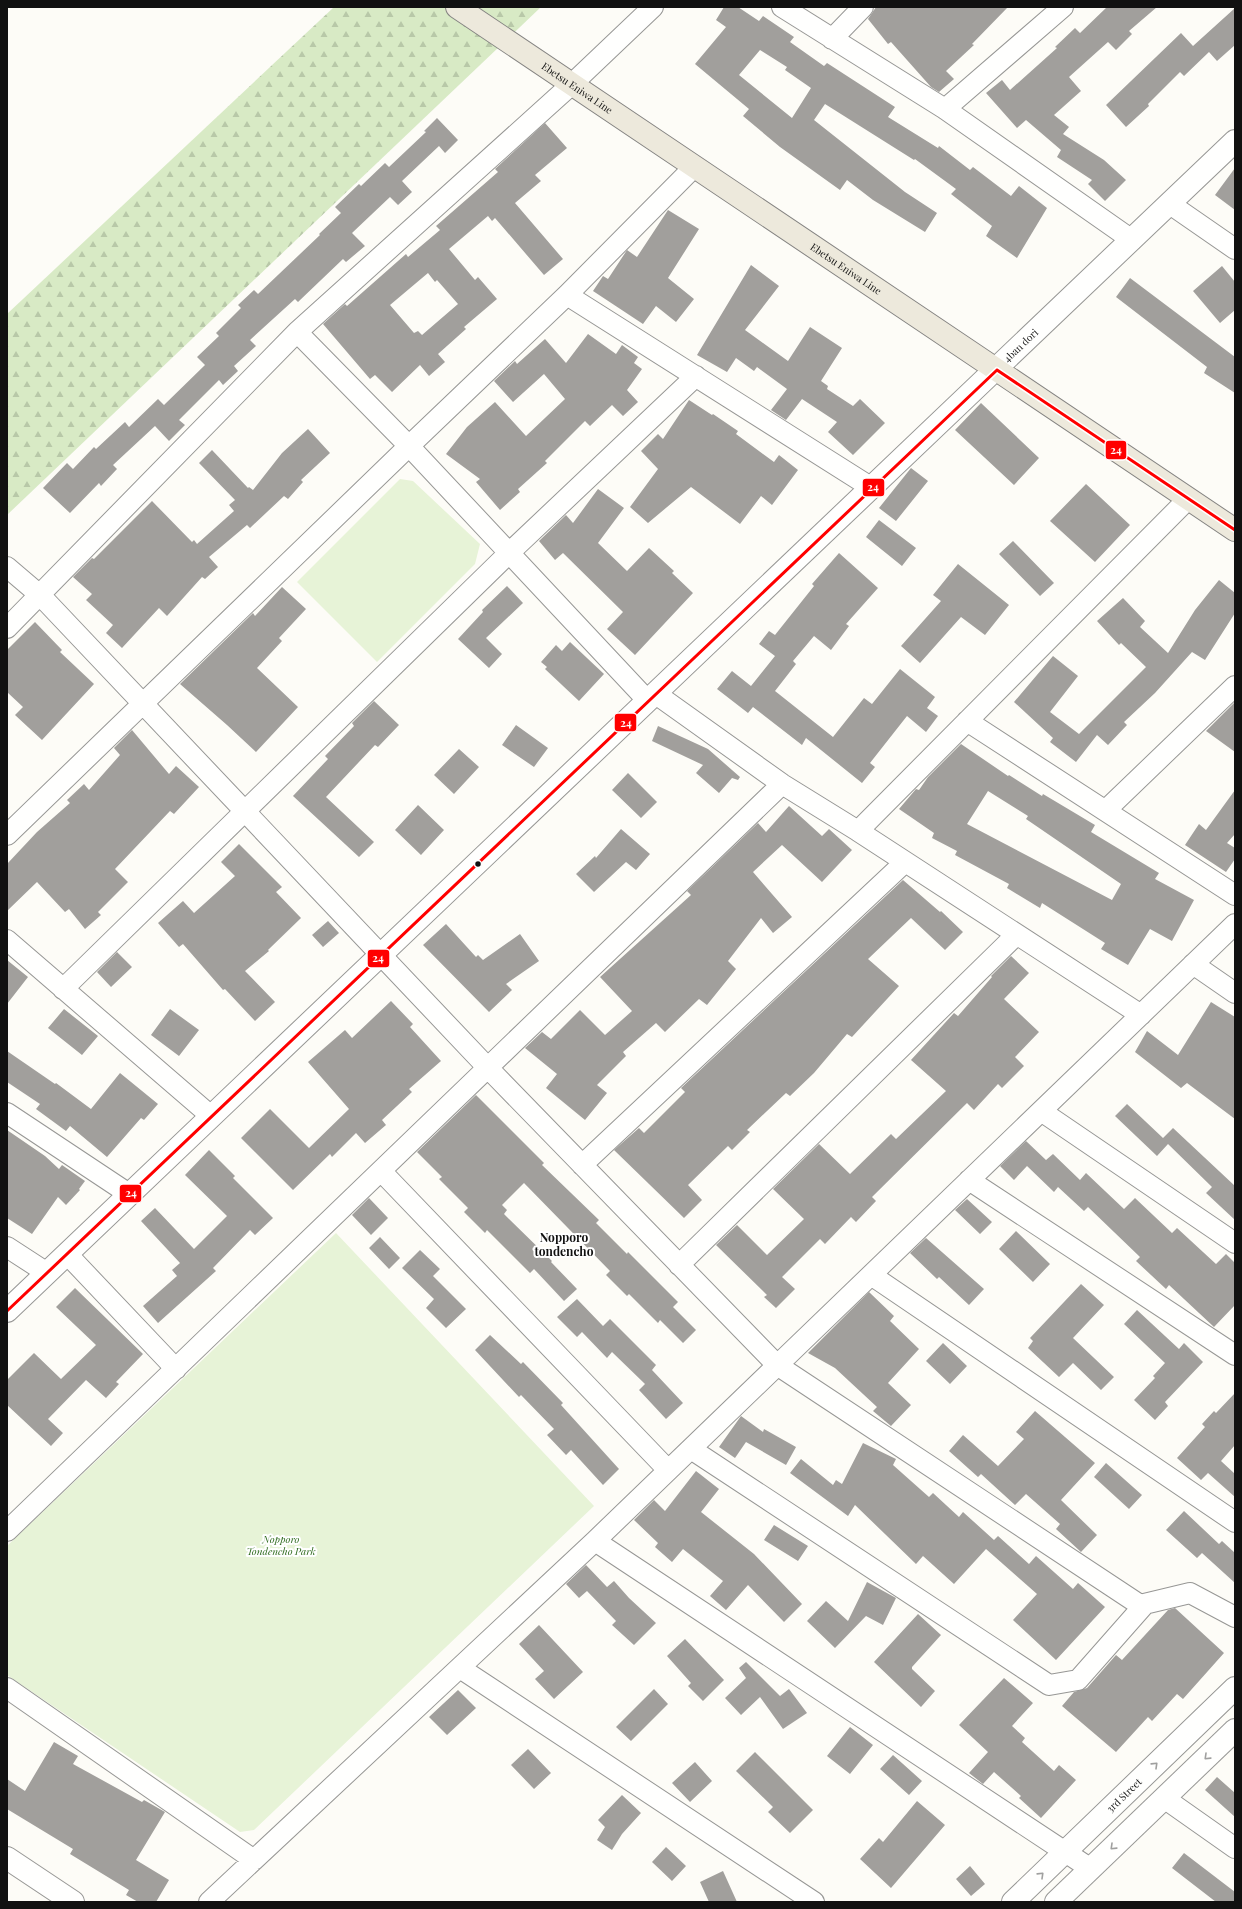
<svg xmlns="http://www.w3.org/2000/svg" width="1242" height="1909" font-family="'Playfair Display',serif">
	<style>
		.forest { fill: url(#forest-firs) }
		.park { fill: #e7f3d7 }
		.building { fill: #a19f9c; fill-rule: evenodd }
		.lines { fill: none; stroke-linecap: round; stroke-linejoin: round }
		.minor-casing { stroke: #979795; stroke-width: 22 }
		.tertiary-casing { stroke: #979795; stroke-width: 24 }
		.primary-casing { stroke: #858482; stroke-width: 24 }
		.minor { stroke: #fffffe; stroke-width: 20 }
		.tertiary { stroke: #fffffe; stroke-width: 22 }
		.primary { stroke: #ede9dc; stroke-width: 22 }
		.bus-1-casing { stroke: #fff; stroke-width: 6 }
		.bus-1 { stroke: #f00; stroke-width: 3 }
		.oneway { stroke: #a0a09f }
		.bus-dot { fill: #111; stroke: #fff; stroke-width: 1.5 }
		.labels { text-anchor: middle; stroke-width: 4; stroke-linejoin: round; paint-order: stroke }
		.street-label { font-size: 10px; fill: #111; stroke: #fff }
		.park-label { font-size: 10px; font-style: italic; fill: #2f6b1f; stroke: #fff }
		.quarter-label { font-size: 12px; font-weight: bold; fill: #111; stroke: #fff }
		.line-badge { stroke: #fff; stroke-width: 1.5 }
		.badge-label { font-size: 11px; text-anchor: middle; font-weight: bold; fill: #fff }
	</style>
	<defs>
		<pattern id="forest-firs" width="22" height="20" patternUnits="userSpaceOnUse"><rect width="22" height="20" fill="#d8eac5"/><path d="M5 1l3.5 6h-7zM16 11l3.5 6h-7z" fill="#b8c8a8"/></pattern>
	</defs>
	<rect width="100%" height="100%" fill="#fdfcf7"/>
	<path class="forest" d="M334,7H541L7,515V314Z"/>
	<path class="park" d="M400,479L413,481L480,544L475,564L377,662L297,582Z
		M336,1233L594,1506L254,1830L240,1832L7,1675V1546Z"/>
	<path class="building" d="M724,7H738L759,21L763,16L794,37L790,42L824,66L827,63L895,107L888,117L938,148L939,146L970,170L973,167L1011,196L1019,186L1047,208L1017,258L986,236L992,226L951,194L956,189L915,159L914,160L825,104L814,120L905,192L937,213L925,232L873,200L847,180L840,190L780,147L743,116L749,109L695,64L726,27L716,20ZM760,50L787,67L785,70L811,88L792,118L739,75Z
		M876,7H1008L972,44L974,45L946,71L954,79L939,92L931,87L891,42L888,44L868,19Z
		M1107,7H1157L1129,31L1132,34L1116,50L1108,42L1069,77L1081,91L1054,115L1069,127L1063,134L1104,160L1126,180L1105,201L1088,184L1092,180L1057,157L1061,150L1026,120L1017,128L986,93L1002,80L1010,90L1057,48L1055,47L1075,28L1080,33Z
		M1235,8V45L1217,61L1209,52L1184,76L1180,72L1148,104L1149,106L1126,127L1106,105L1181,33L1193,46Z
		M437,118L458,140L445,153L439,146L402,181L412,192L398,205L390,197L352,233L365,246L346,262L343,259L298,302L295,299L250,340L256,346L234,366L238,371L223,385L219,380L179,420L185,425L169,441L155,426L113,465L117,469L101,486L99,483L70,513L43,488L67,463L73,469L94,447L96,449L125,422L129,427L158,399L164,405L205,365L197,357L219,336L216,333L241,308L238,305L254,290L258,294L320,235L319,234L341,213L335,207L359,184L361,186L385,163L389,167L426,132L424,131Z
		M545,123L567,148L535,175L541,181L515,203L563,259L544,275L495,218L492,221L488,216L449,249L475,280L478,277L497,299L464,327L466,329L438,354L445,362L429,376L420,365L392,392L375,375L370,379L323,324L345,304L347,306L406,254L408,257L440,230L436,226L498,172L495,169ZM428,273L435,282L437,280L458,304L422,335L418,331L414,333L390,305Z
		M1235,168V210L1215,195Z
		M668,210L699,229L668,278L694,299L676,322L656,306L643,324L593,291L603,276L608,279L627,250L637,257Z
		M751,265L779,286L745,330L788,361L810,327L842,348L821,381L828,386L827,389L853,406L860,399L885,423L853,455L828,432L837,422L802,399L786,420L771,410L787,389L757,367L754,371L736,358L727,372L697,355Z
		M1222,266L1235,282V310L1220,323L1193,291Z
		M1130,278L1235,357V393L1204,373L1207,367L1116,297Z
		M588,334L616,354L622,345L638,357L634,363L642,369L627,390L638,402L623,416L612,405L590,426L585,421L545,461L547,463L518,489L520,492L500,510L476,482L480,479L446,454L467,427L495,402L526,436L565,399L544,374L513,402L494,381L515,361L517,364L545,339L566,363Z
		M689,400L712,415L713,414L738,431L736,434L774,462L779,455L798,470L772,505L761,496L740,524L691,487L648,523L630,507L658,469L641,451L658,434L663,439Z
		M981,403L1039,458L1014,485L955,430Z
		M308,429L330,453L301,480L303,482L288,499L284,496L250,528L247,525L209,557L218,567L205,579L202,577L167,616L159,608L122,648L106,633L113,625L86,600L92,594L73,577L92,558L94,559L152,501L192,542L194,540L197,544L234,511L229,505L235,500L199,463L212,450L248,488L249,487L253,490L282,453Z
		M911,468L928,481L896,521L879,508Z
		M1086,484L1130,525L1095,562L1050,521Z
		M598,489L624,508L598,543L627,571L649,548L674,571L672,573L693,593L635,655L607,629L623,612L563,553L555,560L539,541L566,515L573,523Z
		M879,520L916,548L902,566L866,537Z
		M1013,541L1054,583L1040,596L999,554Z
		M839,553L878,588L846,624L849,626L831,650L814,636L793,661L796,664L775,691L833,737L864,698L872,704L900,669L935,697L927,708L938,716L926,732L907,716L870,763L875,767L862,783L806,738L802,745L753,707L748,713L717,689L732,671L751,686L775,656L759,644L769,631L775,635L814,586L812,584Z
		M958,564L1009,605L985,635L961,617L920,663L901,646L941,601L933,595Z
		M1219,580L1235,593V613L1205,660L1192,652L1155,693L1124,722L1127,725L1108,745L1097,735L1076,762L1050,742L1053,738L1014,702L1053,656L1078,676L1050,712L1079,734L1146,667L1121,643L1119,645L1097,621L1123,598L1145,621L1140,627L1168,653L1195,610Z
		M507,586L523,603L486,638L502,654L489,668L458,639L483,612L482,610Z
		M282,587L306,609L279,638L282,641L257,668L298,707L256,752L227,725L180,684L253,613L255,616Z
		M35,622L62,650L60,652L94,684L42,740L15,715L23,707L7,692V650Z
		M570,642L604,674L579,701L545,669L547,667L541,662L556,645L562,651Z
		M374,701L399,725L378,747L375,745L326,797L374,842L359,857L293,796L328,759L325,756L354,726L352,723Z
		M1235,702V752L1206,731Z
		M516,725L548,748L534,767L502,745Z
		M658,726L708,749L740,777L738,780L732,778L719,793L696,773L703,765L652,741Z
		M132,730L169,774L176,766L199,787L174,814L170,811L115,869L128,882L98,912L101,915L85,929L69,909L65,912L37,882L7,911V864L37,832L70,803L67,800L84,784L89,790L120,755L114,748Z
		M961,744L1008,776L1009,775L1042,796L1043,794L1095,825L1091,832L1159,873L1155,879L1194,900L1172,941L1150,929L1128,965L1101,949L1105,943L1042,903L1040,908L1007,888L1009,884L955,855L957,851L932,838L934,833L899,809L916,789L919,790L928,777ZM988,791L1028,816L1026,819L1121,884L1112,900L967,824Z
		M459,749L479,767L454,794L434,775Z
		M628,773L657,802L641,818L612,790Z
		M1235,790V834L1227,843L1235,848V859L1226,872L1185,845L1199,824L1206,830Z
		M418,805L444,830L421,855L395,830Z
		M789,806L822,836L829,829L852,850L822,882L782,845L753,872L792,917L773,933L761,918L728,961L736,969L707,1005L699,999L665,1032L656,1023L623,1052L626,1056L597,1085L607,1093L585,1120L546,1088L557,1074L525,1048L542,1032L551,1039L580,1010L605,1035L632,1011L600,977L691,895L687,891L758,823L766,832Z
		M621,829L650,854L636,870L626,862L594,892L576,874L595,856L596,858Z
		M239,844L282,887L276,892L301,918L268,950L269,951L245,971L275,1002L255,1021L225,989L223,990L183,944L179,947L158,923L183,901L194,913L235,876L221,862Z
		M903,880L940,912L941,911L963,932L945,950L911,918L868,959L899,986L852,1037L847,1034L814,1073L790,1096L786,1093L747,1130L750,1132L732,1150L728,1146L688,1185L702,1200L684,1218L614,1150L639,1128L644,1133L685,1092L681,1088Z
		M328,921L339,933L323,947L312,935Z
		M446,924L476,957L478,955L483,960L520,934L539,961L506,984L512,990L489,1012L423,945Z
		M117,952L132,967L111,987L97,972Z
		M1011,956L1029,973L1004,999L1039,1032L1015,1057L1024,1066L1002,1088L998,1084L974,1110L967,1103L872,1197L876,1201L856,1222L851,1217L825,1244L820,1239L782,1277L795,1289L776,1308L764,1297L767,1295L716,1245L737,1225L767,1255L804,1219L773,1189L819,1144L850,1174L891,1134L896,1139L946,1091L911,1060L954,1013L958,1016L992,977L991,976Z
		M7,960L28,977L7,1004Z
		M391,1001L413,1024L410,1027L441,1061L409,1089L412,1092L382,1120L386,1125L365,1143L356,1133L332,1157L330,1154L293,1190L241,1138L270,1109L309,1148L349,1109L308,1062L345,1030L352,1038Z
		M1211,1002L1235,1017V1119L1187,1083L1181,1088L1135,1052L1147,1031L1178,1055Z
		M64,1009L98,1036L82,1055L48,1028Z
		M170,1009L199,1030L179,1056L151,1035Z
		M7,1051L55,1084L56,1083L91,1109L120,1073L158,1104L144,1120L141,1118L107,1157L70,1126L66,1131L36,1109L40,1104L7,1082Z
		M476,1095L544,1163L542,1165L599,1220L596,1223L627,1254L628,1252L678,1302L673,1307L696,1330L683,1343L660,1320L658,1323L629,1294L627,1296L606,1275L610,1271L524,1183L502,1205L507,1210L504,1214L552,1261L551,1262L577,1289L564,1301L534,1269L530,1273L487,1230L485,1233L464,1212L468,1208L439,1179L442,1177L417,1152Z
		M1127,1104L1163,1138L1173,1128L1235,1186V1220L1206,1193L1212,1187L1168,1144L1157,1156L1115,1116Z
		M7,1130L45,1156L59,1169L62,1165L85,1181L79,1189L80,1190L66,1205L58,1197L32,1234L7,1218Z
		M1026,1141L1046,1160L1053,1154L1080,1180L1086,1173L1124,1209L1135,1198L1172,1233L1177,1228L1216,1264L1226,1254L1235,1263V1305L1214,1327L1169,1285L1166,1289L1136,1261L1140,1257L1088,1207L1084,1211L1058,1187L1054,1192L1027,1166L1014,1180L1000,1166Z
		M209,1150L235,1176L233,1178L273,1218L255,1235L250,1230L213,1268L216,1271L158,1323L143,1306L177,1276L172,1270L180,1263L141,1221L155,1208L194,1249L227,1216L185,1175Z
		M369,1198L388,1218L371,1235L352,1215Z
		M967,1199L992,1222L980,1234L955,1210Z
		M1016,1231L1050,1264L1033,1282L999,1249Z
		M380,1237L400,1258L389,1269L369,1248Z
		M926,1238L984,1289L969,1305L939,1277L937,1279L910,1253Z
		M420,1250L440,1269L433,1276L466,1309L446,1328L426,1308L434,1299L402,1268Z
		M1081,1284L1104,1305L1073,1338L1114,1377L1101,1390L1073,1363L1059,1377L1028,1348L1033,1341L1030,1338Z
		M75,1288L143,1354L116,1382L119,1384L106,1398L86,1380L48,1419L63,1433L51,1446L7,1405V1380L34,1353L61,1379L96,1345L56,1307Z
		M869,1292L894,1316L890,1321L919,1349L888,1383L911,1405L891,1426L873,1411L877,1407L835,1368L808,1353Z
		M577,1299L603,1326L610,1319L656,1365L652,1370L683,1403L666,1419L639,1390L645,1384L612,1352L607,1358L582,1332L577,1337L557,1317Z
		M1137,1310L1179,1349L1184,1343L1203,1362L1165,1402L1168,1406L1155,1420L1134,1400L1155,1378L1153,1376L1165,1363L1124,1324Z
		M490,1335L521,1364L523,1362L563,1403L561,1405L619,1469L603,1485L571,1450L566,1455L547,1435L554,1429L521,1395L519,1397L475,1350Z
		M943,1343L967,1366L950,1384L926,1361Z
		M1235,1393V1445L1221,1461L1235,1474V1497L1208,1473L1201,1480L1177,1458L1205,1427L1202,1424L1214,1411L1216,1413Z
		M1035,1411L1095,1463L1061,1500L1097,1535L1081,1552L1056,1529L1060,1524L1026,1494L1015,1505L981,1474L978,1477L949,1451L963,1435L998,1466L1024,1439L1016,1432Z
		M741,1416L763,1432L764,1429L796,1447L786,1465L746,1442L735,1458L719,1447Z
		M863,1443L896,1459L893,1465L929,1497L933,1493L959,1517L963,1512L994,1540L998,1536L1029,1564L1036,1556L1073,1589L1078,1583L1105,1607L1056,1660L1013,1620L1037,1594L986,1549L954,1584L923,1556L916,1564L855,1505L848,1516L790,1473L801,1459L833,1485L836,1480L842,1484Z
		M1106,1463L1142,1495L1129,1509L1094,1477Z
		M696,1471L719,1489L701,1512L754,1554L802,1604L784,1622L748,1585L726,1610L710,1596L723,1581L683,1549L672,1562L655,1547L658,1543L634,1520L654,1500L665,1511Z
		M1184,1511L1219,1544L1222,1541L1235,1553V1583L1202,1553L1197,1558L1166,1530Z
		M774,1525L808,1546L798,1561L764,1540Z
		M586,1565L607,1587L614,1581L629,1598L656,1623L634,1645L612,1625L616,1621L587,1591L579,1598L566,1584Z
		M867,1582L896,1598L883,1625L866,1616L835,1648L807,1621L826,1601L848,1621Z
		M1175,1608L1224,1653L1183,1699L1177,1694L1152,1721L1148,1717L1116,1752L1062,1706L1074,1692L1087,1688L1116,1655L1122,1660L1168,1610Z
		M918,1614L941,1635L912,1667V1669L935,1691L921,1707L874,1662Z
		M539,1625L583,1672L554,1699L535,1679L544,1671L519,1644Z
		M685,1639L724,1680L703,1701L688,1686L691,1683L667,1656Z
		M746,1662L780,1696L789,1689L807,1713L783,1729L760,1697L741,1715L725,1698L746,1678L739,1668Z
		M1004,1678L1033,1703L1012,1726L1025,1738L1022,1742L1054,1771L1059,1765L1076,1780L1041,1818L1019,1798L1021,1796L994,1772L983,1784L969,1773L988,1752L959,1725Z
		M654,1689L668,1704L631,1741L616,1727Z
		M458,1690L476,1708L447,1735L429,1717Z
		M850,1727L873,1745L850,1774L827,1756Z
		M54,1742L78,1756L73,1764L142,1802L144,1800L165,1812L136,1860L169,1880L156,1902H138L126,1895L129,1890L70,1854L73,1849L7,1809V1779L25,1791Z
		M528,1749L551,1773L534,1789L511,1765Z
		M755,1752L813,1810L790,1833L768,1812L773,1807L736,1771Z
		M893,1755L922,1781L909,1795L880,1769Z
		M695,1762L712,1781L690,1802L672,1783Z
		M1217,1777L1235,1793V1817L1205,1790Z
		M622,1795L641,1813L622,1834L612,1850L597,1840L605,1827L598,1820Z
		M917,1801L945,1825L891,1888L860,1859L879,1838L883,1842Z
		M666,1847L686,1866L672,1881L652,1862Z
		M1184,1853L1235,1892V1902H1216L1172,1868Z
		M970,1866L985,1884L971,1896L956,1879Z
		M723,1871L737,1902H709L700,1882Z"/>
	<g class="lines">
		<defs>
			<path id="minor" d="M782,7L945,109L1132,240
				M832,39L863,7
				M945,109L1063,7
				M1170,204L1235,249
				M567,295L872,488
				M297,332L409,446L648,701
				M7,567L41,596L488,1068L777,1365L1140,1605L1190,1593L1235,1617
				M7,628L297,332L572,84L653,7
				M656,694L782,784L858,831L1141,1015
				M967,721L1235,895
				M1106,810L1235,686
				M858,831L1188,499
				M7,835L409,446L567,295L694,167
				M7,940L211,1116
				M1193,964L1235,993
				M63,989L509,553L696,376
				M1041,1111L1235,1243
				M7,1113L129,1194
				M582,1165L904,863
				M381,1171L668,1470
				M969,1180L1235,1355
				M7,1247L47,1273
				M67,1254L176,1369
				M679,1265L1016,935
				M871,1275L1235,1522
				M691,1449L1049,1685L1078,1680L1145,1604
				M7,1531L782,784
				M595,1541L1091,1869
				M460,1668L814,1902
				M7,1688L254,1860
				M1164,1798L1235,1848
				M209,1902L595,1541L1235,924"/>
			<g id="tertiary">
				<path id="s1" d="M7,1311L1235,141"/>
				<path d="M7,1858L73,1902"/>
				<path id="s2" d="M1013,1902L1235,1688"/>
				<path d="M1056,1902L1235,1730"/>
			</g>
			<g id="primary">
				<path id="s3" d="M457,7L1235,530"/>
			</g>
		</defs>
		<use href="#minor" class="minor-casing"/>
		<use href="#tertiary" class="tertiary-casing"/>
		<use href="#primary" class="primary-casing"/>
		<use href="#minor" class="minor"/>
		<use href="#tertiary" class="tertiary"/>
		<use href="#primary" class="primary"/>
		<defs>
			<path id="bus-1" d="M997,370L1235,530
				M7,1311L997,370"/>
		</defs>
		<use href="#bus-1" class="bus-1-casing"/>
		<use href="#bus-1" class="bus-1"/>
	</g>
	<defs><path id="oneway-chevron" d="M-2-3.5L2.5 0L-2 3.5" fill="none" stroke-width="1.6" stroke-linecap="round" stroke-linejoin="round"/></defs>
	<g class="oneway">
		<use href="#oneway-chevron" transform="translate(1207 1757) rotate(136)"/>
		<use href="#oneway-chevron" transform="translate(1155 1765) rotate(-44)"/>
		<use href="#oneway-chevron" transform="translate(1113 1847) rotate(136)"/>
		<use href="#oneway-chevron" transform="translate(1041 1875) rotate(-44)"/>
	</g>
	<circle class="bus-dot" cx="478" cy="864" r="3.5"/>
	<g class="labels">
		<g class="street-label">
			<text dy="4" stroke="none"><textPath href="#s3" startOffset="145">Ebetsu Eniwa Line</textPath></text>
			<text dy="4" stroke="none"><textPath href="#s3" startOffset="469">Ebetsu Eniwa Line</textPath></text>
			<text dy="4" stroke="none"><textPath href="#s1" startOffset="1400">4ban dori</textPath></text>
			<text dy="4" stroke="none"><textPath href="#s2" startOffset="154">3rd Street</textPath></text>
		</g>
		<g class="park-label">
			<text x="281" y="1543">Nopporo<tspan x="281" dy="12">Tondencho Park</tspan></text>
		</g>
		<g class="quarter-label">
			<text x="564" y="1242">Nopporo<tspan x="564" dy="14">tondencho</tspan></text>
		</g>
	</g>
	<g class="line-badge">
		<rect x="1105" y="440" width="22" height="20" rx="4" fill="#f00"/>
		<rect x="862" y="478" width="23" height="19" rx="4" fill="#f00"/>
		<rect x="614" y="713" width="23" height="19" rx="4" fill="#f00"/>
		<rect x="367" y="949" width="23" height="19" rx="4" fill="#f00"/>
		<rect x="119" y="1184" width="23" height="19" rx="4" fill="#f00"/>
	</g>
	<g class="badge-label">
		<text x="1116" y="454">24</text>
		<text x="873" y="491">24</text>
		<text x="626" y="727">24</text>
		<text x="378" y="962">24</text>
		<text x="131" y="1197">24</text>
	</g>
	<rect width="1242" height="1909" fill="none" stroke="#111111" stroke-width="16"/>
</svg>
